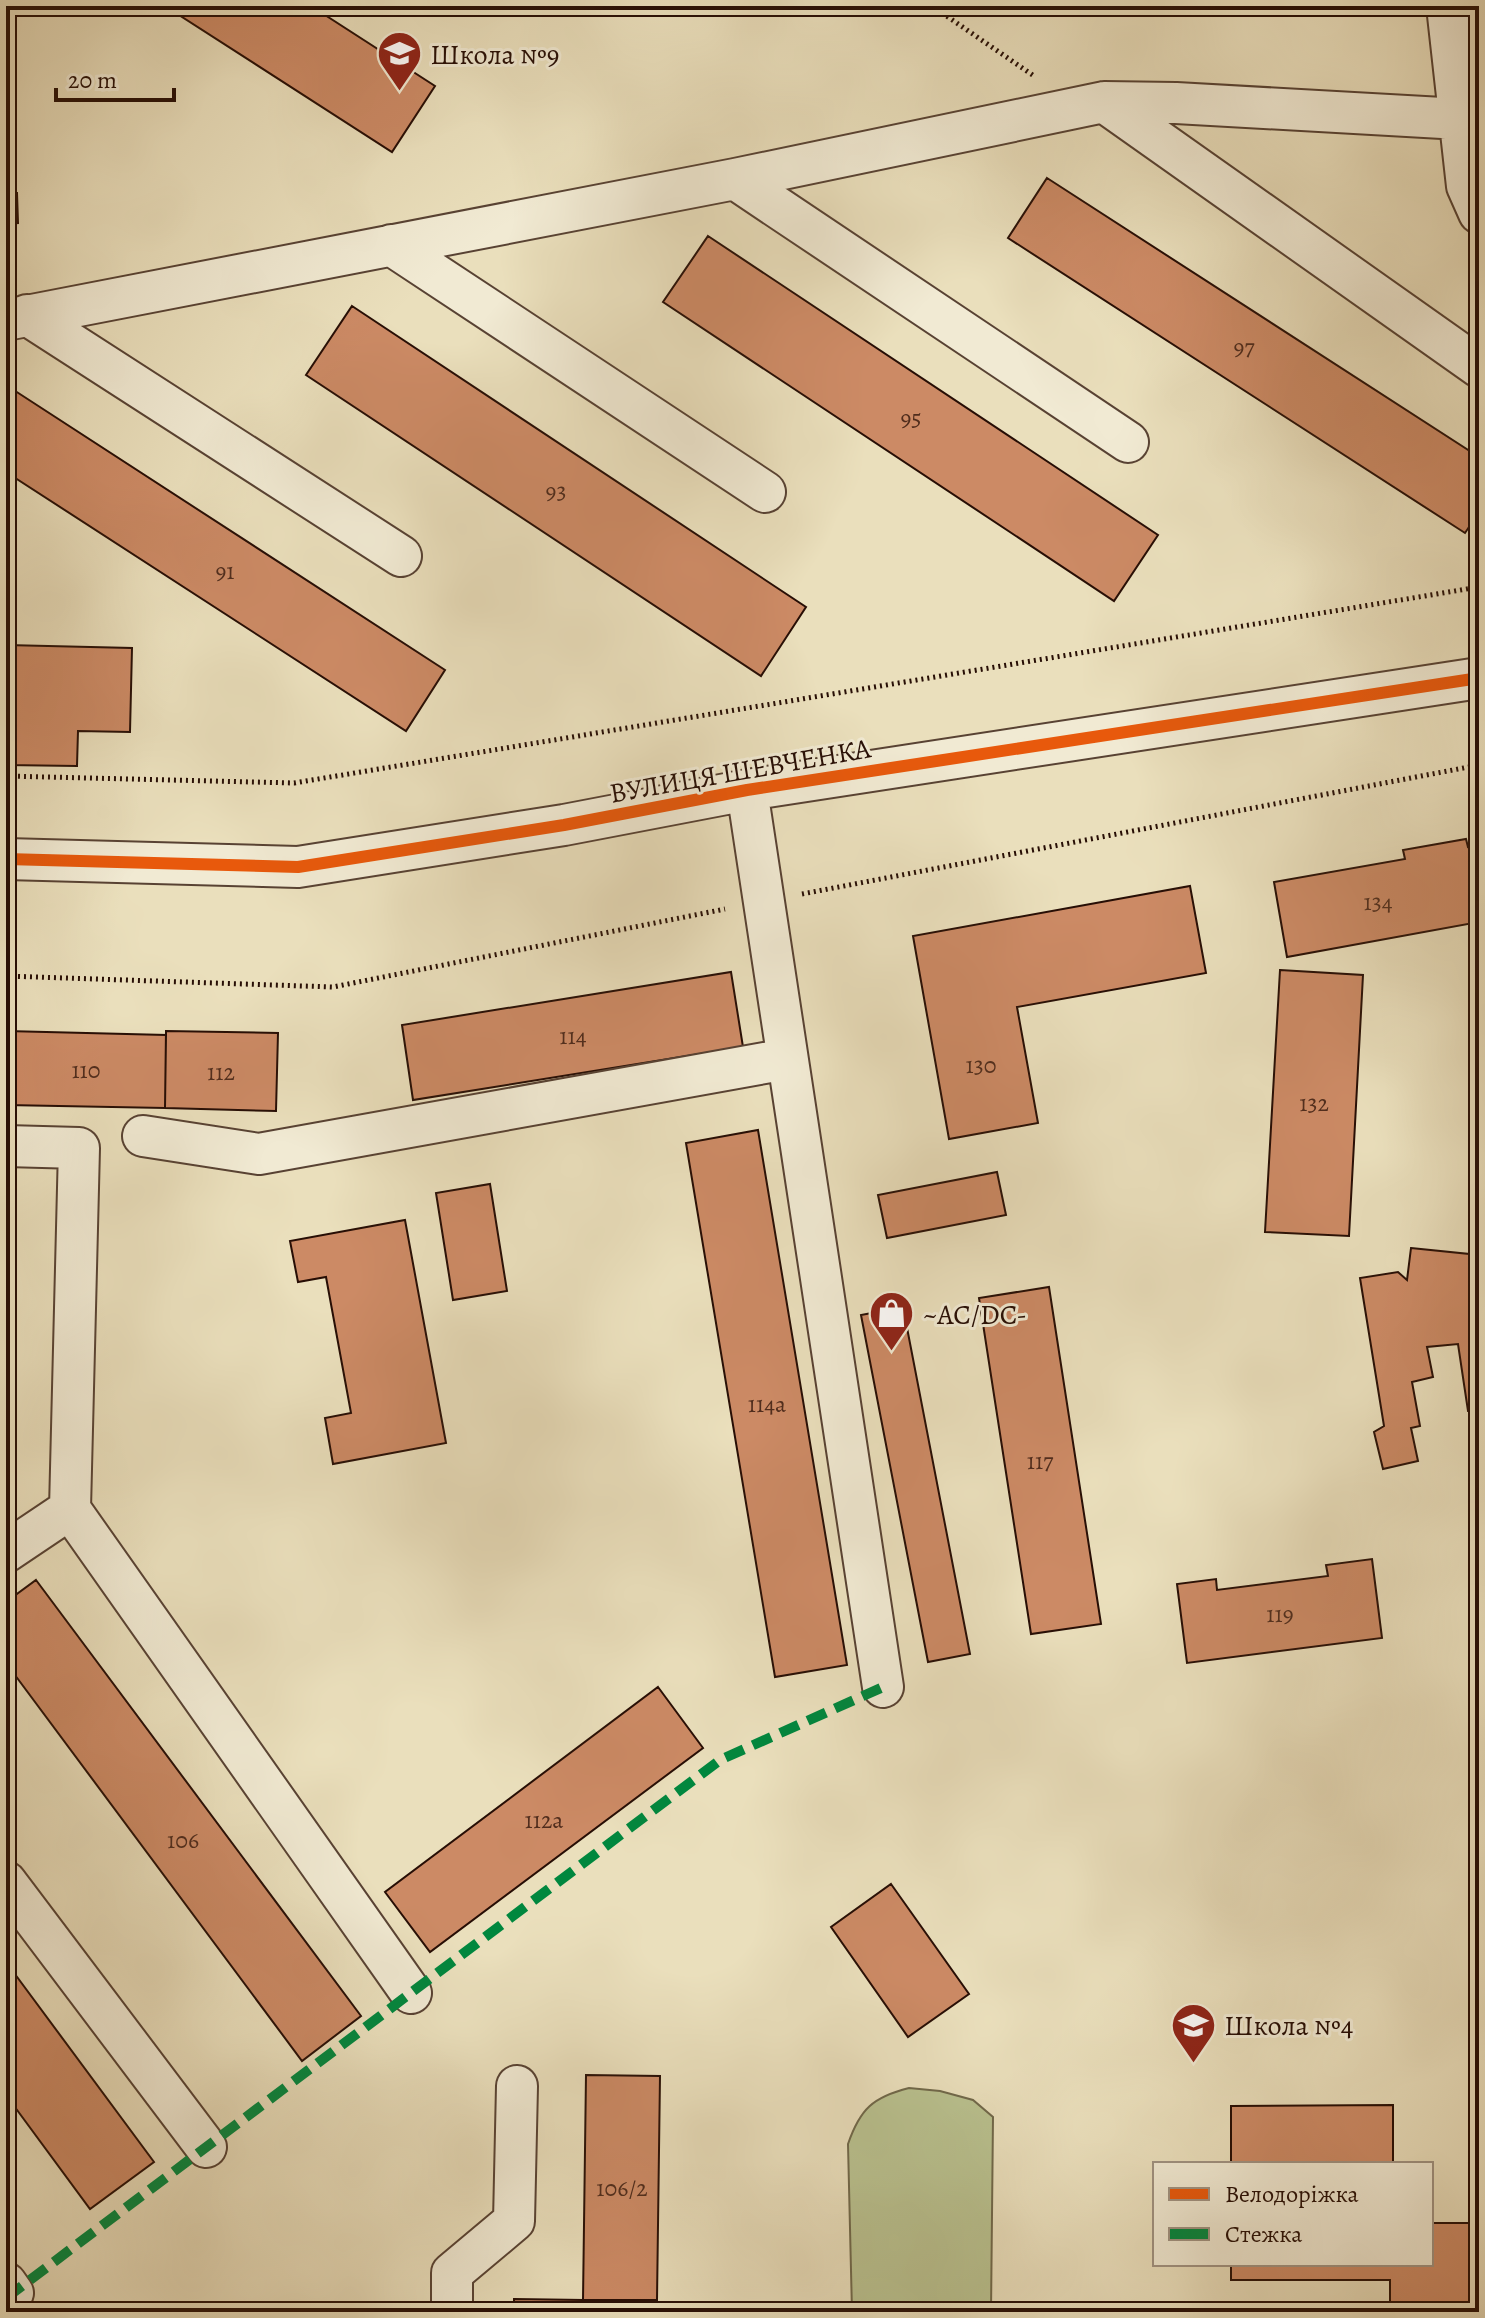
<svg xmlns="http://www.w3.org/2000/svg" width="1485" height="2318" font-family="Alegreya,serif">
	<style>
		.green { fill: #b9c18f; stroke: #70684a; stroke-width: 2 }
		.building { fill: #cc8a65; stroke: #270e05; stroke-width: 2 }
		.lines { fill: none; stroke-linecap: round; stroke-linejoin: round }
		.minor-casing { stroke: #584233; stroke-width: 44 }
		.path { stroke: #270e05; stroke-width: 5; stroke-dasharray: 2 4; stroke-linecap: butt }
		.minor { stroke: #f1ead3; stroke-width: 40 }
		.quiet { stroke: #00873e; stroke-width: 10; stroke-dasharray: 20 10; stroke-linecap: butt }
		.cycleway-casing { stroke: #f1ead3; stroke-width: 17 }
		.cycleway { stroke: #e8590c; stroke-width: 12 }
		.labels { text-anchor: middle; stroke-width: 6; stroke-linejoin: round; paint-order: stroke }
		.number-label { font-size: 24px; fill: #502d1d }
		.poi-label { font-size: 28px; fill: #270e05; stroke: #f1ead3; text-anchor: start }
		.street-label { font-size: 28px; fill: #270e05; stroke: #f1ead3 }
	</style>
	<rect width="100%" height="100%" fill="#eadfbc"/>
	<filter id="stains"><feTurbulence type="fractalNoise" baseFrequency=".0025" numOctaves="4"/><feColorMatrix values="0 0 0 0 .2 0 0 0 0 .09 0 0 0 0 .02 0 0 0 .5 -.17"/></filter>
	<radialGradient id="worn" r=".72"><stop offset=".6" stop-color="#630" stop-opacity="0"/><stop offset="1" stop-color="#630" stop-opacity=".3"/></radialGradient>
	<path class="green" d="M909,2088L940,2091L973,2100L993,2117L991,2312H852L848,2144C860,2109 873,2097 909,2088Z"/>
	<path class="building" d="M165,6H311L435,86L392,152Z
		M1047,178L1479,457V512L1465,533L1008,238Z
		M6,193H17L18,223L6,224Z
		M708,236L1158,535L1114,601L663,302Z
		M352,306L806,607L761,676L306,375Z
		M6,385L445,670L406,731L6,472Z
		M6,645L132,648L130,732L78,731L77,766L6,765Z
		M1466,839L1468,847L1479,845V922L1287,957L1274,882L1405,859L1403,850Z
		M1190,886L1206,973L1017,1007L1038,1123L949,1139L913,936Z
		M1280,970L1363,975L1349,1236L1265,1232Z
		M731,972L743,1047L413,1100L402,1025Z
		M6,1031L166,1035L165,1108L6,1105Z
		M166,1031L278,1033L276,1111L165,1108Z
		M758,1130L847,1665L775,1677L686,1143Z
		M997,1172L1006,1215L887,1238L878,1195Z
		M490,1184L507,1291L453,1300L436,1193Z
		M405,1220L446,1443L333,1464L325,1418L351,1413L326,1277L298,1282L290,1241Z
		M1411,1248L1479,1255V1410L1468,1411L1458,1344L1427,1347L1433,1377L1412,1382L1420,1426L1411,1428L1418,1461L1383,1469L1374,1432L1384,1426L1360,1278L1398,1272L1407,1280Z
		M1049,1287L1101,1624L1031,1634L979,1298Z
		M903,1307L970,1654L928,1662L861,1315Z
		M1372,1559L1382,1638L1187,1663L1177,1584L1216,1579L1217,1590L1328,1576L1326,1565Z
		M36,1580L361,2016L302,2061L6,1663V1602Z
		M658,1687L703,1748L430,1952L385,1892Z
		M891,1884L969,1994L908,2037L831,1927Z
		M6,1962L154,2162L90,2209L6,2095Z
		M586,2075L660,2076L657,2300H583Z
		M1393,2105V2164H1231V2106Z
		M1431,2223H1479V2312H1390V2280H1231V2264H1431Z
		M514,2299L583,2300V2312H514Z"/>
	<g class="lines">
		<defs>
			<path id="minor" d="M1447,6L1467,186L1479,213
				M1104,102L1479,367
				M735,179L1128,442
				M391,245L765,492
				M27,315L401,556
				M6,320L735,179L1104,102L1176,103L1460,119
				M747,790L883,1687
				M6,859L298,867L564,825L747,790L1479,678
				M143,1136L259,1154L787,1059
				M6,1146L79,1148L70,1509
				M6,1552L70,1509L411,1993
				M6,1882L206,2147
				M6,2283L13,2293
				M452,2312V2273L514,2221L517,2086"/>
		</defs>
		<use href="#minor" class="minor-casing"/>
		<path class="path" d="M932,6L1034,76
			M6,776L294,783L1479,587
			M802,894L1479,765
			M6,976L333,987L725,909"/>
		<use href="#minor" class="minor"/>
		<path class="quiet" d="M6,2298L720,1760L883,1687"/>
		<defs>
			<path id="cycleway" d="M6,859L298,867L564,825L747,790L1479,678"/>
		</defs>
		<use href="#cycleway" class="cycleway-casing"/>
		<use href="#cycleway" class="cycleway"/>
	</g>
	<defs>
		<symbol id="school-pin" viewBox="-11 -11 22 30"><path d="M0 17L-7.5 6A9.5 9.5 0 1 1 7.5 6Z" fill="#8f2418" stroke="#f1ead3"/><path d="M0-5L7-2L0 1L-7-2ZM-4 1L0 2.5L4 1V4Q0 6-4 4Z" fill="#fff"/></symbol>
		<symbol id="shop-pin" viewBox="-11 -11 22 30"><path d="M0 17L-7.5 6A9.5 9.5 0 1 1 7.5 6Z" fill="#8f2418" stroke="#f1ead3"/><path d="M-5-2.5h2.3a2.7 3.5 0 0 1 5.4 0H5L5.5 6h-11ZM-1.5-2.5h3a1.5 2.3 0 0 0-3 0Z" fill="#fff"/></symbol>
	</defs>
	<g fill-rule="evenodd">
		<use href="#school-pin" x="374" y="28" width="51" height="69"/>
		<use href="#shop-pin" x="866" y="1288" width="51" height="69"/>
		<use href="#school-pin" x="1168" y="2000" width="51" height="69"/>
	</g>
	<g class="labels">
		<g class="number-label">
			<text x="1244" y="355">97</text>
			<text x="911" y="426">95</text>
			<text x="556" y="499">93</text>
			<text x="225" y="579">91</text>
			<text x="1378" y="910">134</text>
			<text x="573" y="1044">114</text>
			<text x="981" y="1073">130</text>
			<text x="86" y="1078">110</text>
			<text x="221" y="1080">112</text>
			<text x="1314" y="1111">132</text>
			<text x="767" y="1412">114а</text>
			<text x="1040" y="1469">117</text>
			<text x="1280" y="1622">119</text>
			<text x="544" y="1828">112а</text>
			<text x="183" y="1848">106</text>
			<text x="622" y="2196">106/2</text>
		</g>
		<g class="poi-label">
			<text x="430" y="64">Школа №9</text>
			<text x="923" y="1324">~AC/DC-</text>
			<text x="1224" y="2035">Школа №4</text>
		</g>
		<g class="street-label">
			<text transform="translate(740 770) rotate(-10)" y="10">ВУЛИЦЯ ШЕВЧЕНКА</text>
		</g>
	</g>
	<rect width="1485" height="2318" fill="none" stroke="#eadfbc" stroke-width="32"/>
	<rect x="8" y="8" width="1469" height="2302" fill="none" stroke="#270e05" stroke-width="4"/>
	<rect x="16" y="16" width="1453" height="2286" fill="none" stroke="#270e05" stroke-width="2"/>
	<rect x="1153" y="2162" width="280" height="104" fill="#f1ead3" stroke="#a09281" stroke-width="2"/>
	<rect x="1169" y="2188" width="40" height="12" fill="#e8590c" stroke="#a09281" stroke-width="2"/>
	<text x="1225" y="2202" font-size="24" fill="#270e05">Велодоріжка</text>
	<rect x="1169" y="2228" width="40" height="12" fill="#00873e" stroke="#a09281" stroke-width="2"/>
	<text x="1225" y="2242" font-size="24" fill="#270e05">Стежка</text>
	<path d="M56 88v12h118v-12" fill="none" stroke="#270e05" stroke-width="4"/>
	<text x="68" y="88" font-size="24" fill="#270e05" stroke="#f1ead3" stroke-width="6" paint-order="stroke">20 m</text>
	<rect width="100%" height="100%" filter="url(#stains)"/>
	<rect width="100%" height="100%" fill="url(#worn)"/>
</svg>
